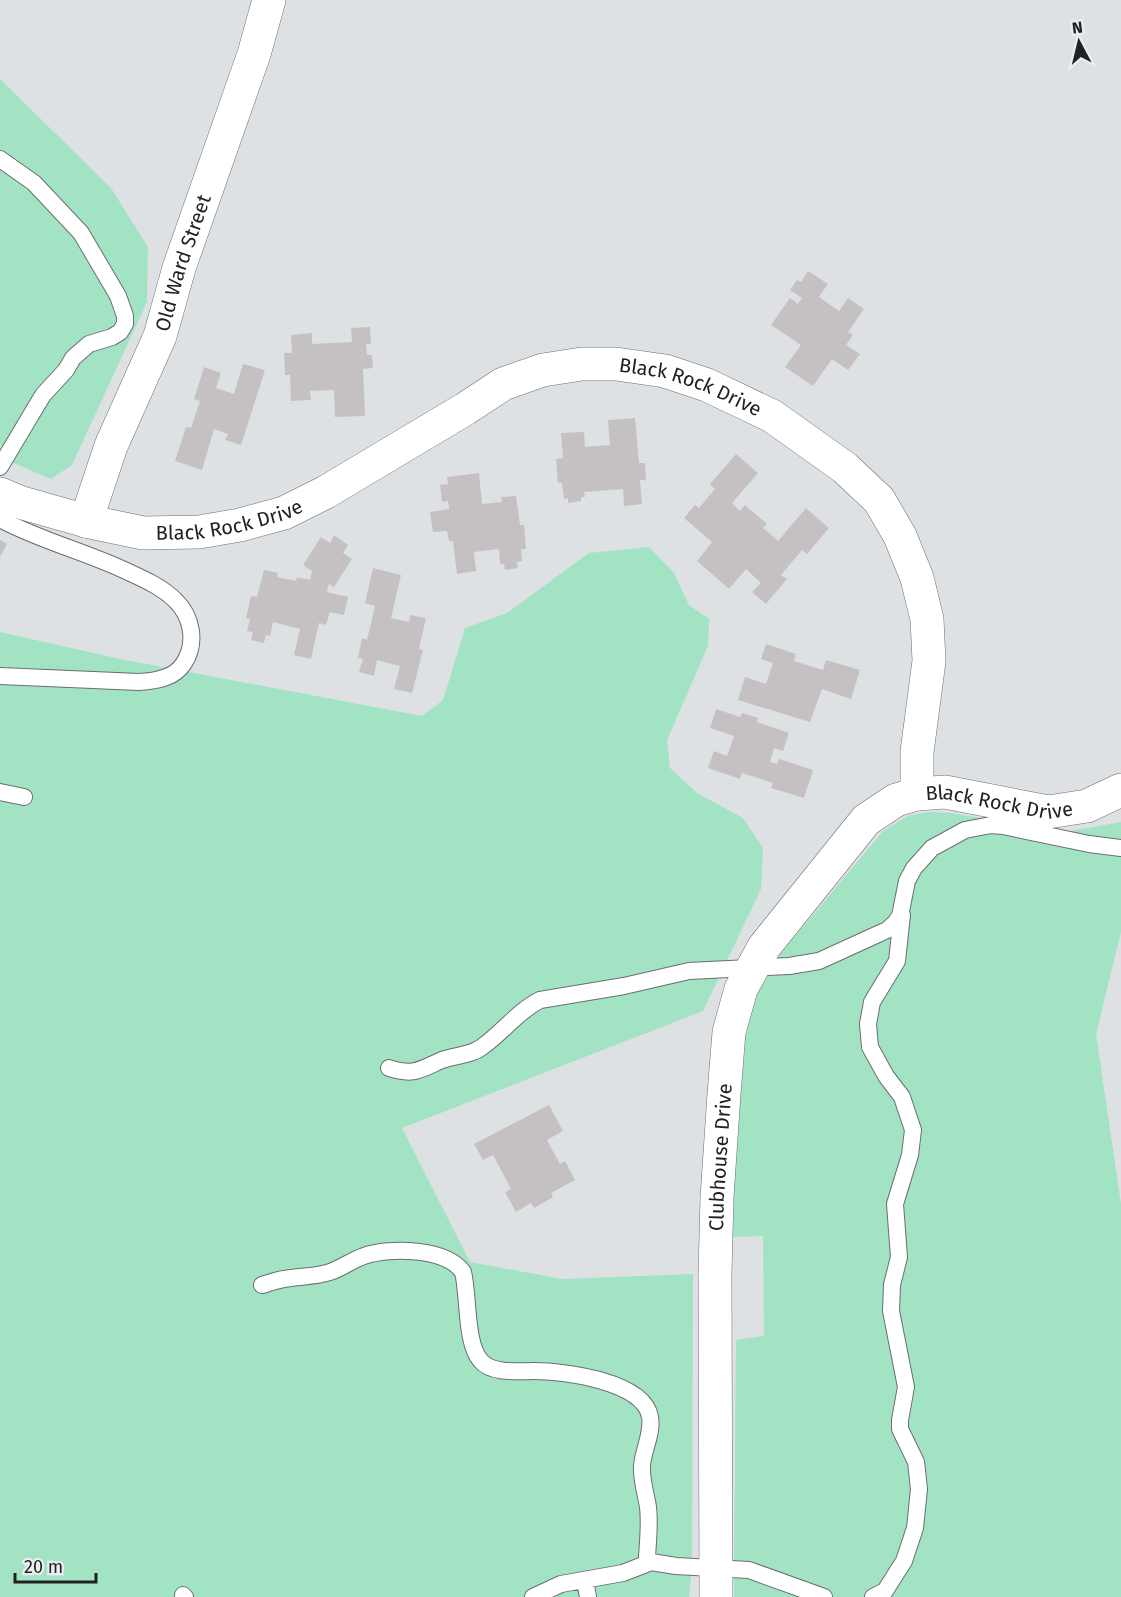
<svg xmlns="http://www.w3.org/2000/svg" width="1121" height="1597" font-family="'Fira Sans',sans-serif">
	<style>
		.green { fill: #a2e3c4 }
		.building { fill: #c5c1c2 }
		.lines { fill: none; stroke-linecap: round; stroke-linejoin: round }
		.lane-casing { stroke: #6b6e71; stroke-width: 18 }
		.street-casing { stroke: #6b6e71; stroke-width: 34 }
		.lane { stroke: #fff; stroke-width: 16 }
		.street { stroke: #fff; stroke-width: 33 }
		.labels { text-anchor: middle; stroke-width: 4.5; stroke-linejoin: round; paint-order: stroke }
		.street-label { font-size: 20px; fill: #202122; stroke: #ebeef1 }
	</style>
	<rect width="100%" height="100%" fill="#dee1e4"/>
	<path class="green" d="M0,79L111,188L148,247L147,302L72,465L51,479L11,462L0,444Z
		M649,547L674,573L689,605L709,619L708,646L667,740L670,768L697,793L743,818L763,848L761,889L703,1011L402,1128L470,1262L562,1279L693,1274L692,1569L689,1597H0V632L120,659L422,716L443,700L465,628L507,613L589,553Z
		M930,812L951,813L1065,832L1121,822V932L1096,1034L1121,1204V1597H734L736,1340L764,1336L763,1236L733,1237L735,1097L745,1032L759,988L782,952L883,831L910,815Z"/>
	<path class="building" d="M808,271L828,284L819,297L839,311L848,298L864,309L848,332L853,335L846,345L860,354L848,370L832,359L813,386L785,367L801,345L771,325L790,298L798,304L802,298L790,290L797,280L801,282Z
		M370,327L371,344H366L367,355H372L373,368L363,369L365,416L335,417L334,390L310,391L311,400L291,401L290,375H285L284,353H292L291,335L312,333V344L352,342L351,328Z
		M243,364L265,370L241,445L225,440L228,434L214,429L202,470L175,461L186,427L191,428L200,401L194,399L204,367L221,373L216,388L234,394Z
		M635,418L639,463H645L646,480H640L642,504L624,506L623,489L584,492L585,497H581V501L568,503V498L564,499L562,483H558L556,459L563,458L561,433L584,432L585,447L610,445L608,420Z
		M736,454L758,473L732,503L740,511L745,505L767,524L763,528L778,541L806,508L829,528L807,554L802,550L781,575L787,579L766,604L752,592L761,583L746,569L729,589L697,561L712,542L684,518L695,505L699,508L715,489L710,484Z
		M479,473L482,504L502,502L501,497L516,496L520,525H524L526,549H521L522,561L517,562L518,568L505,570L504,564H500L499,549L474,552L476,571L457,574L453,541H449L447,531L433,532L430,512L449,509L448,501L442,502L440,485L448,484L447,477Z
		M334,535L348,545L343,553L352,559L334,587L329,584L327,592L348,597L344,615L330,612L326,625L319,623L311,659L294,655L300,629L273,622L270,636L266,635L264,643L251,640L253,632L247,631L250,619L246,618L251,596L257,597L264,570L278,573L277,577L296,581L297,577L310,580L312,571L303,565L321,537L330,543Z
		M0,540L7,544L0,557Z
		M373,568L401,575L391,618L409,622L410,615L426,618L419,649L423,650L412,693L394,689L400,666L377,660L374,676L359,672L363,659L358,658L362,638L367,640L375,606L365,603Z
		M766,644L796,654L794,661L823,670L826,660L860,670L851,699L822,689L810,722L738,700L745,677L766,684L773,663L761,659Z
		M716,709L740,717L742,713L758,718L757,722L789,733L783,751L774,748L770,762L777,764L779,759L813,770L804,798L771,788L773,783L742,773L740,779L708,768L714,751L727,756L734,736L710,728Z
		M549,1105L563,1131L547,1140L560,1164L565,1161L575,1180L551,1193L553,1197L534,1208L531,1203L516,1212L505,1192L511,1189L493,1155L483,1160L474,1144Z"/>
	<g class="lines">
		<defs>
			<path id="lane" d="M0,159L34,183L81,233L118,296L125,316V324L120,332L112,337L89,344L73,358L66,370L43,395L0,467
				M0,519C39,540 83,551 124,570C141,578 161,586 175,600C192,616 197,643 184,663C175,678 156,681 139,682L0,676
				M0,792L24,797
				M389,1068C414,1076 419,1070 442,1060C455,1055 470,1056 482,1047C502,1033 518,1011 540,1000L624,986L689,971L789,966L819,961L887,930L895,923L900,916L907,881L914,868L932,848L965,830L991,825L1003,826L1089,844L1121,848
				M262,1285C269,1283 277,1280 284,1279C300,1276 315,1277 330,1272C342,1268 352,1260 364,1256C390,1247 446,1248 463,1272C469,1296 465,1344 481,1361C492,1374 518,1371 534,1371C563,1371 644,1381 650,1417C653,1433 643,1450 642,1466C641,1479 646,1494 648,1507C650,1523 648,1540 647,1557L651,1562L676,1566L749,1570L824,1597
				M585,1580L588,1597
				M183,1595L185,1597
				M533,1597L561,1584L623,1573L651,1562
				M873,1597L885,1591L904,1561L915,1528L919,1489L916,1462L900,1429V1420L906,1387L891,1311L892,1285L899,1257L895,1204L910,1155L913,1130L902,1097L886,1076L870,1047L868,1024L872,1002L897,961L902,915"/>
			<g id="street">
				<path id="s1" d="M0,494L19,502L86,521L143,533L199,532L240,525L284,513L326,492L465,409L503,384L543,370L582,364H616L665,371L707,385L772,416L845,468L879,500L900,536L917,578L927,619L929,661L917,752V794"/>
				<path id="s2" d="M86,521L111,446L160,336L179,268L254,54L269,0"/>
				<path id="s3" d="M716,1597L715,1273L717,1197L724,1094L729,1032L741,989L764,947L866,820L896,800L917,794L945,792L1048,812L1087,806L1121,790"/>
			</g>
		</defs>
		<use href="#lane" class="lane-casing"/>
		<use href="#street" class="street-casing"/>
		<use href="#lane" class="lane"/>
		<use href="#street" class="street"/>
	</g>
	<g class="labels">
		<g class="street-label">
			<text dy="7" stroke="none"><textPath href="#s2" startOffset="276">Old Ward Street</textPath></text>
			<text dy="7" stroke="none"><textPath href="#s1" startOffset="740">Black Rock Drive</textPath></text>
			<text dy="7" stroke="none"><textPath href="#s1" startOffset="236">Black Rock Drive</textPath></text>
			<text dy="7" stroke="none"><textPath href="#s3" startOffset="962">Black Rock Drive</textPath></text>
			<text dy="7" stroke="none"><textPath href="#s3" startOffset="440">Clubhouse Drive</textPath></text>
		</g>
	</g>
	<g transform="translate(1079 42) rotate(353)" stroke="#ebeef1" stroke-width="4.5" paint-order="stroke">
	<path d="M0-4.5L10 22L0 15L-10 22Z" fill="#202122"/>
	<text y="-9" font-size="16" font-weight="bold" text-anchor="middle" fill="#202122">N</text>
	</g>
	<path d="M15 1573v9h81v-9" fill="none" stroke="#202122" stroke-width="3"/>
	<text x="24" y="1573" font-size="18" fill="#202122" stroke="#ebeef1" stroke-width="4.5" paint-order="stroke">20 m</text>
</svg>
